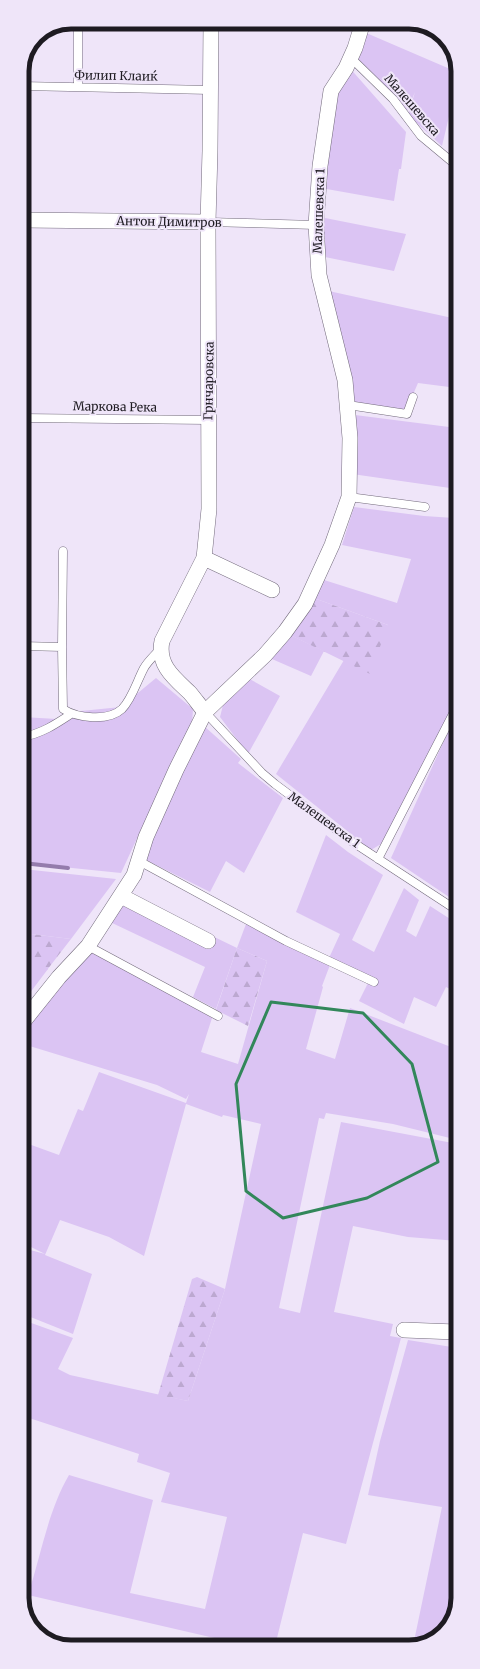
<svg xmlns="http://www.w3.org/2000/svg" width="480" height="1669" font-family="Merriweather,serif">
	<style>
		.green { fill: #dbc4f3 }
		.forest { fill: url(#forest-firs) }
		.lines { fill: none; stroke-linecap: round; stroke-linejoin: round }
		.stream { stroke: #947cac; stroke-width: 4 }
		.service-casing { stroke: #736b7c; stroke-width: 9 }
		.minor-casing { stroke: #736b7c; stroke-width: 16 }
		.service { stroke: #fff; stroke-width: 8 }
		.minor { stroke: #fff; stroke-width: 15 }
		.marked { fill: none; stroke: #32875a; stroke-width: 3; stroke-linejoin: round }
		.labels { text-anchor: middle; stroke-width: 4; stroke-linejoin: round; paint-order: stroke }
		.street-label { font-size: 12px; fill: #1e1b22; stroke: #efe5f9 }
		.rim { fill: none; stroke: #1e1b22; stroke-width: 5 }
	</style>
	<defs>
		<pattern id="forest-firs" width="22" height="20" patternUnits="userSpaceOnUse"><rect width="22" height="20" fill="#dbc4f3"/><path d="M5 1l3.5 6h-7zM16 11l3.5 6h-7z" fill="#bca8d0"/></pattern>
	</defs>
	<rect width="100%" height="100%" fill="#efe5f9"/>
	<path class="green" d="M364,32L457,72V113L454,111V108H451L442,146L408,115L415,92L405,116L353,60Z
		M348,66L406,132L401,169H399L394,201L321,188L336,90Z
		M320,217L406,234L394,271L320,256Z
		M324,290L457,319V388L418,383L405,413L352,406Z
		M355,415L457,428V489L352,474Z
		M457,499V689L452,712L381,844L371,850L276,774L344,660L388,625L311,597L324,580L397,603L411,559L342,545L354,507L424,516L454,518Z
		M286,633L324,651L311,676L265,656Z
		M246,677L280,696L248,754L220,717L223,705Z
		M156,678L193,709L192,724L170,767L121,873L23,863L22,717L57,719L71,712L121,707Z
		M457,712L458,903L391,858Z
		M204,726L241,759L238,763L283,798L244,873L226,861L210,892L146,860L159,819Z
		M326,835L348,852L383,875L352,940L374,952L404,888L419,900L406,931L416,937L430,906L458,924V993L446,987L436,1007L414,997L404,1024L359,1001L371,977L329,958L340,934L296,912Z
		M23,869L116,879L71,939L23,933Z
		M125,899L171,916L237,948L246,924L330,965L322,986L323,987L306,1049L335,1059L350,1008L451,1047L458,1052V1140L393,1124L326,1113L324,1119L319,1118L279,1308L300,1313L341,1122L458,1144V1241L408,1237L353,1226L334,1312L393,1324L390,1336L401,1338L346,1544L303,1533L275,1646H249L28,1595C41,1555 48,1511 69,1475L153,1500L130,1593L205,1609L227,1517L161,1502L170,1473L137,1462L139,1454L23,1416V1320L73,1338L58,1369L70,1375L188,1401L225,1289L261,1124L223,1115L222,1117L186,1104L144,1256L109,1237L60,1220L45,1255L92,1274L73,1334L23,1314V1248L45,1254L23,1243V1142L59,1155L78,1109L83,1111L99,1072L186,1103L189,1094L186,1099L157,1085L23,1044V1028L89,949L191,1004L212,1018L201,1052L238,1064L267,961L237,948L216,1009L193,997L205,967L110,922Z
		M23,961L48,969L23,1002Z
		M408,1340L458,1348V1498L455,1509H458V1556L445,1630L419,1646H413L442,1507L368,1495L380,1441Z"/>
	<path class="forest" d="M311,597L388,625L370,674L286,633Z
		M23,933L71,939L47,970L23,962Z
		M237,948L267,961L248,1026L216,1010Z
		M197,1277L225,1289L188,1401L158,1395L192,1279Z"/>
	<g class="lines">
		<path class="stream" d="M23,863L68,868"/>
		<defs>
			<path id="service" d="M351,58L393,99L421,136L457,166
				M22,86L210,90
				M78,87V22
				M208,222L316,225
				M348,405L407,414L413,397
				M22,418L208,420
				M349,497L425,507
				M63,551L62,647L63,709C77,718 108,722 122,709C132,699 137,681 144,668C148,661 155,655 160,649
				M22,646L62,647
				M205,712L262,773L275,784L354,843L458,911
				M22,737C41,734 56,724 71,714
				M378,859L457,706
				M139,861L286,941L374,982
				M88,946L218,1016
				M23,1326H24"/>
			<path id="minor" d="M22,220L208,222
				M204,558L272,590
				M205,712C200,706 195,699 190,693C174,678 157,665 162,641L204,558L209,509L208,222L210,151L211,22
				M121,896L208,941
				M23,1022L59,977L88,946L134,875L146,837L176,770L205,712L265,655L285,632L305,604L332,545L349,497L350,438L345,380L319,275L316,225L320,166L331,91L346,68L355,48L363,22
				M404,1330L456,1332"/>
		</defs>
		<use href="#service" class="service-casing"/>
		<use href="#minor" class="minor-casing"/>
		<use href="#service" class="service"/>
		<use href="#minor" class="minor"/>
	</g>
	<path class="marked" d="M271,1002L363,1013L412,1064L438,1162L367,1198L283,1218L246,1191L236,1084Z"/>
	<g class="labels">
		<g class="street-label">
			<text transform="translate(116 76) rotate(1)" y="4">Филип Клаиќ</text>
			<text transform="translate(412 105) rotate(49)" y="4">Малешевска</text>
			<text transform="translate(319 211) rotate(-88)" y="4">Малешевска 1</text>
			<text transform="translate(169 222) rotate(1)" y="4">Антон Димитров</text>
			<text transform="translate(209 381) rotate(-89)" y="4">Грнчаровска</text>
			<text transform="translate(115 407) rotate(1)" y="4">Маркова Река</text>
			<text transform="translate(324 820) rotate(36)" y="4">Малешевска 1</text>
		</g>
	</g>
	<path d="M0 0H480V1669H0ZM71 29H409A42 42 0 0 1 451 71V1598A42 42 0 0 1 409 1640H71A42 42 0 0 1 29 1598V71A42 42 0 0 1 71 29Z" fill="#efe5f9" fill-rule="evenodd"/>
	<path class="rim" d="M71 29H409A42 42 0 0 1 451 71V1598A42 42 0 0 1 409 1640H71A42 42 0 0 1 29 1598V71A42 42 0 0 1 71 29Z"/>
</svg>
